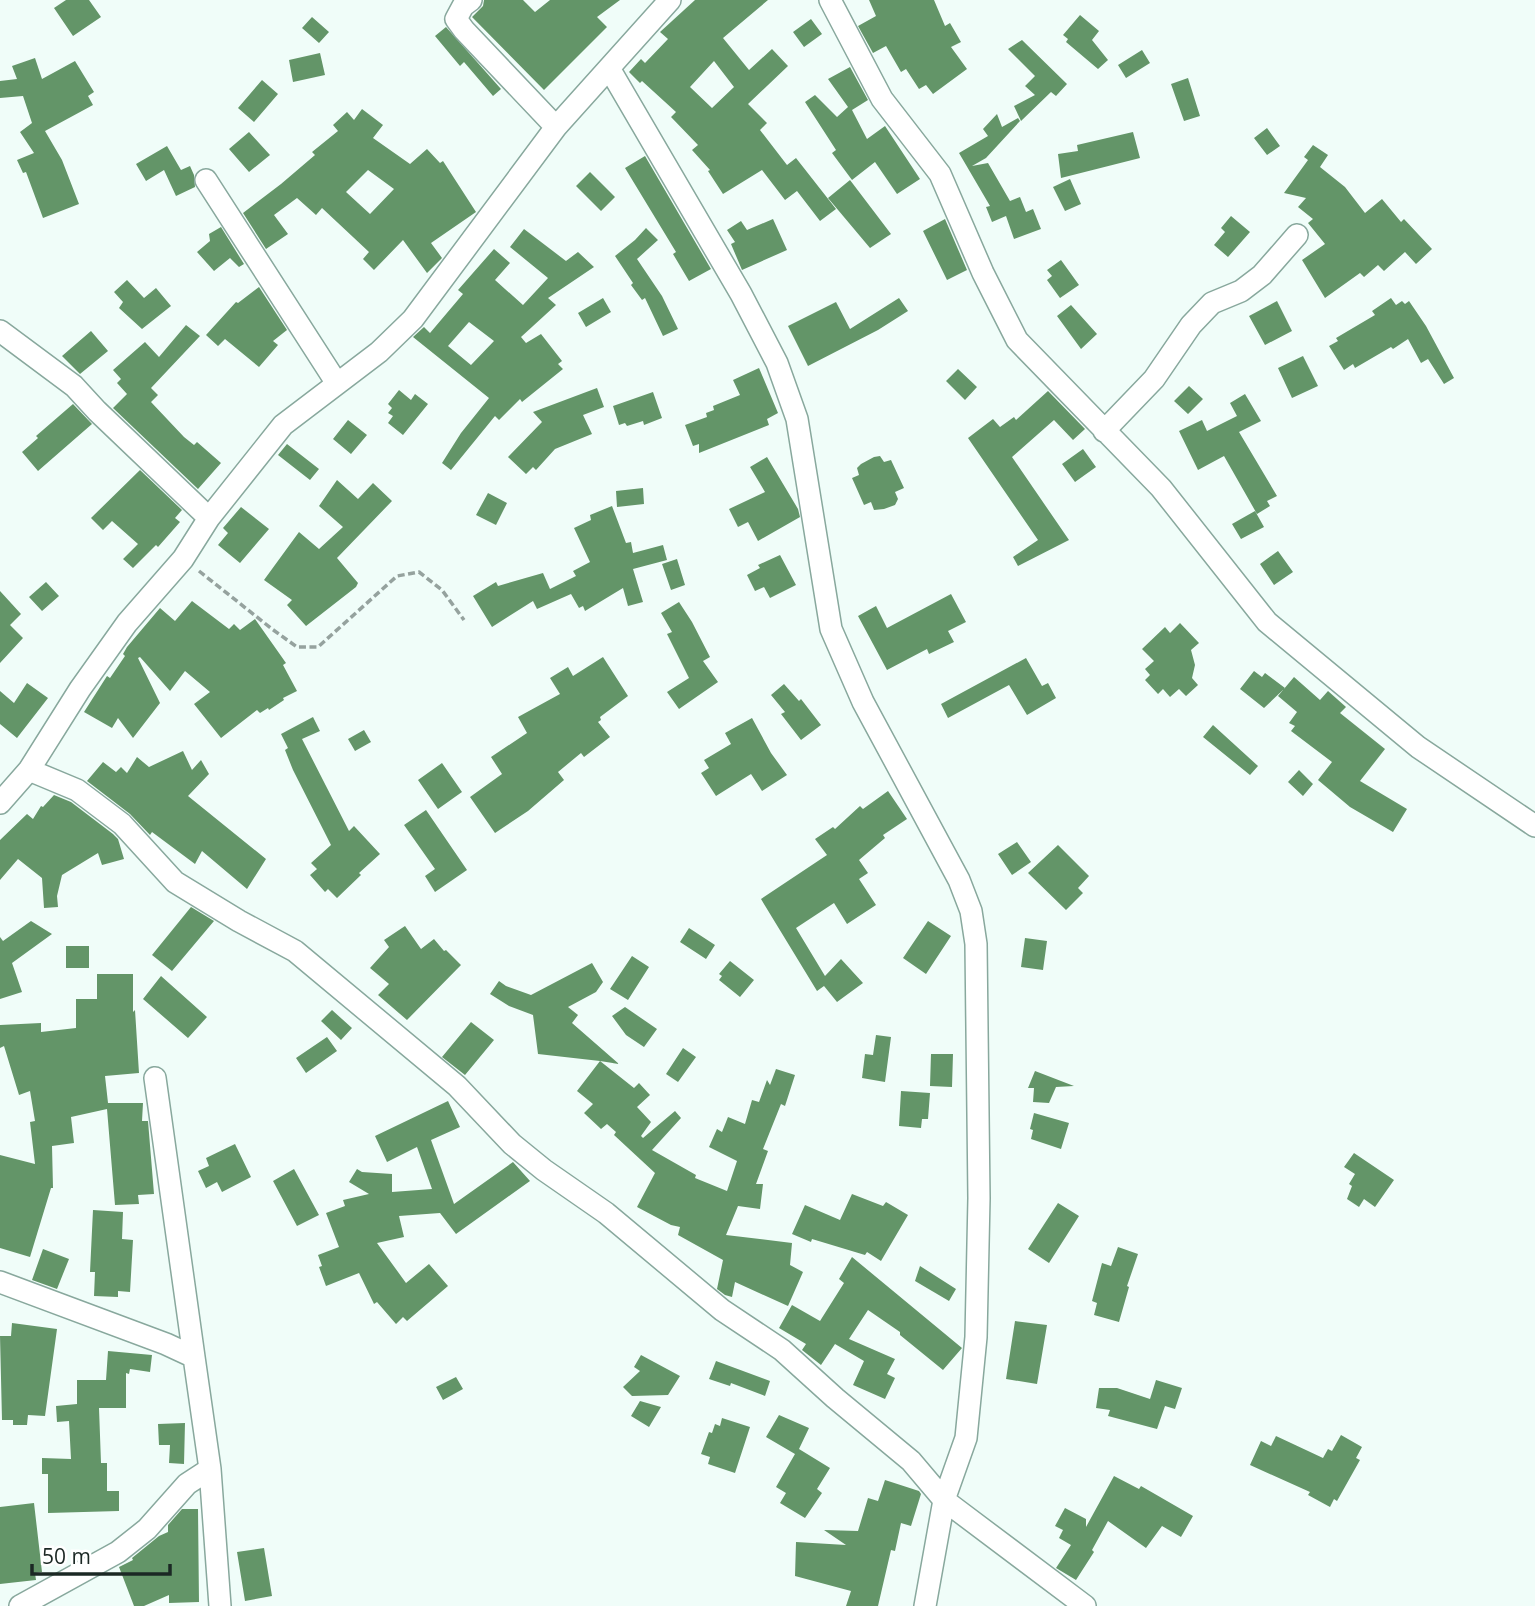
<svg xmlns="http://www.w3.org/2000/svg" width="1535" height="1606" font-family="'Open Sans',sans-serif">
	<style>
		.building { fill: #639568; fill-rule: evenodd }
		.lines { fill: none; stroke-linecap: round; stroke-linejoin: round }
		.minor-casing { stroke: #88a89d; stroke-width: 24 }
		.path { stroke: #95a29e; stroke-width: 3.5; stroke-dasharray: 7 3.5; stroke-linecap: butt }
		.minor { stroke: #fff; stroke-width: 21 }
	</style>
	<rect width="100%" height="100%" fill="#f0fdf9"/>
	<path class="building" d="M66,0H89L101,17L73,36L54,8Z
		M484,0H523L535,12L550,0H620L597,17L607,27L544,90L472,17L483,6Z
		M695,0H768L723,38L749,70L772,49L788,66L748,104L767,123L760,130L787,165L796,158L836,209L820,221L797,191L785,200L762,170L723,194L708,171L710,170L692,150L698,145L671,117L676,112L642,81L640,83L629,72L641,59L645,63L668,39L660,32ZM714,61L734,87L712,108L690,87Z
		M869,0H934L945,26L950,23L961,42L951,47L967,69L933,94L926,85L919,89L906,69L901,72L886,46L873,53L858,26L876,16Z
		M1080,15L1099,31L1092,40L1108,60L1098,69L1066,42L1068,39L1063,35Z
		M312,17L329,32L319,43L302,28Z
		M811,19L822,34L804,47L793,32Z
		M446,27L501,89L493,96L464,62L460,66L435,36Z
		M1022,40L1067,84L1056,96L1051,92L1021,121L1014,106L1035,95L1025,86L1035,76L1008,49Z
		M1142,50L1150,63L1126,78L1118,65Z
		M320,53L325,75L293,82L289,60Z
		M35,58L42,79L75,61L94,92L88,96L93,105L45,131L62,160L79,204L43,218L26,172L23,173L17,160L34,153L20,132L32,123L23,96L0,98V81L17,79L12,66Z
		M850,67L868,100L852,110L867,139L885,126L920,179L897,194L875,162L852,180L832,153L836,150L805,102L815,95L837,117L848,107L828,79Z
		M1188,78L1200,116L1184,121L1171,84Z
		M262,80L278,94L254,122L238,108Z
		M362,109L383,125L373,138L410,164L427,149L440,163L443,161L476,212L431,243L442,258L427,273L403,240L374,270L363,259L369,252L322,208L316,215L297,198L274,215L288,234L266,249L243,213L281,184L315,155L312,152L338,131L333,125L347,112L354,120ZM368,170L394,189L370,214L346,192Z
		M997,114L1002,127L1018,118L1020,121L986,158L972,166L988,163L1010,201L1020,197L1026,212L1033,209L1041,229L1014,239L1006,216L992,222L986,207L990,206L959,153L988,136L983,129Z
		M1267,128L1280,146L1267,155L1254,138Z
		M249,132L270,155L249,172L229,149Z
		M1133,132L1140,158L1061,178L1058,154L1078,151L1077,145Z
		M1313,145L1328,155L1320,167L1345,187L1365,213L1382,199L1401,222L1404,219L1432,249L1416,264L1405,252L1384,271L1378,265L1364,277L1360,273L1325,298L1302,260L1325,244L1308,223L1313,219L1298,207L1306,198L1284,193L1308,160L1304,157Z
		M167,146L181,170L190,166L194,175L195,187L176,196L164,170L146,181L136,164Z
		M645,156L711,269L689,281L673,254L676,252L625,168Z
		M590,172L615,197L601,211L576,186Z
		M1070,179L1081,204L1065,211L1053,187Z
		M850,180L891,234L870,248L828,198Z
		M1231,216L1250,232L1228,257L1214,245L1225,232L1221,228Z
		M773,219L787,250L742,270L731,244L735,242L727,230L741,221L747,230Z
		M945,219L967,270L947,280L923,231Z
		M221,227L244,264L239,267L230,258L214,271L197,252L210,241L209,234Z
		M646,228L658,240L637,259L662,296L678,329L663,336L645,298L642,300L631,285L633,283L615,256L635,240Z
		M524,229L566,261L578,252L594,267L548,298L556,305L521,337L526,343L541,334L562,361L558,364L563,369L522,402L520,399L499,420L495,416L451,470L442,463L461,433L489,398L413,337L424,327L430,333L463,294L458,290L494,249L510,263L495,280L523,305L548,278L510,247ZM469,322L494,341L471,365L448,346Z
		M1061,260L1079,285L1060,298L1047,280L1052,276L1047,270Z
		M127,280L144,298L156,288L171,306L142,329L119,308L123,302L114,292Z
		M259,287L287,330L273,341L278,345L259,367L225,339L218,346L206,335L236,302L238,303Z
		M603,298L611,312L586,327L578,313Z
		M899,298L908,311L878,330L808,366L788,326L836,302L850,329Z
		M1391,298L1396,305L1402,301L1405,304L1409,301L1426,326L1454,378L1444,384L1428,359L1421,363L1408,339L1393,349L1391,347L1355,368L1353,364L1344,370L1329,346L1338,341L1336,338L1375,315L1372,311Z
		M1277,301L1292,331L1265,345L1249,316Z
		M1071,305L1097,334L1081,349L1057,316Z
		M186,325L200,336L151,388L158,395L151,402L184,437L194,445L197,442L221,463L198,489L113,408L127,394L117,383L121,379L113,370L145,342L159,357Z
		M91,331L108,351L80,374L62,356Z
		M1303,356L1318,386L1292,398L1278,368Z
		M759,368L778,413L767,419L769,425L699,453V444L693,446L685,425L707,417L706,413L714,410L713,406L740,395L733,380Z
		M958,369L977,387L965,400L946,381Z
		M1189,386L1203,399L1188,414L1174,401Z
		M597,388L604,407L583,415L592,434L555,449L536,470L533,467L526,474L508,457L542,422L533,412Z
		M399,390L411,400L415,394L428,404L403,435L388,423L393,416L388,413L392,408L388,404Z
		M1048,391L1085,429L1073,440L1054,420L1012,457L1069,540L1018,566L1013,557L1038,540L968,438L993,419L1000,427L1014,417L1016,420Z
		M653,392L662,418L644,425L643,421L627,426L625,423L619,425L613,406Z
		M1245,394L1261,421L1239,432L1277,496L1267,501L1270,506L1257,514L1224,456L1198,470L1179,431L1202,420L1207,431L1237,416L1230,403Z
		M73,404L92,424L38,471L22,452L38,438L36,436Z
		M348,420L367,435L351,454L333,439Z
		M287,444L319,469L310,480L278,455Z
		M1083,449L1096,467L1075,482L1062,464Z
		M880,456L884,462L891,460L904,488L895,492L898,499L895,505L884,509L874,510L871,502L864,505L852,478L859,475L857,468L861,464L874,457Z
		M767,457L798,509L800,517L758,541L748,522L738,527L729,509L765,492L750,467Z
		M140,470L182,510L175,518L180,522L158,547L156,545L133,568L123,559L138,544L112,521L103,530L91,518Z
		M337,480L358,499L373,483L392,501L337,558L358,583L356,587L306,626L287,605L292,600L264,580L299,532L319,549L343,527L319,506Z
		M643,488L644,504L617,507L616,491Z
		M488,493L507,503L496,525L476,515Z
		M612,506L626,543L631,542L633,553L663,545L667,560L633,569L643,602L628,606L623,588L585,611L583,606L579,608L571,594L537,609L533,601L492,627L473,596L496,582L498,586L543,573L550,589L576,576L573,571L590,562L574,528L591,520L590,515Z
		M241,507L269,529L240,563L218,545L228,533L223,528Z
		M1255,511L1264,527L1241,539L1232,524Z
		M1278,551L1293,572L1274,585L1260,564Z
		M780,555L796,585L770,598L764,587L755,591L747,575L760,568L758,565Z
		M677,559L685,585L671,590L662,564Z
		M46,582L59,596L42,611L29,597Z
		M0,591L21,614L10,625L23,638L0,663Z
		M951,594L966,622L948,631L954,642L929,654L927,649L887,670L858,616L876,606L887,628Z
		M192,601L229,629L234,624L240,630L255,619L286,663L283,665L297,691L283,698L284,700L269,710L268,708L260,713L257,710L221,738L194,704L210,692L185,671L170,691L140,657L138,658L160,703L133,738L118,718L112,728L84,712L107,676L110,678L125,656L123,654L127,647L160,608L175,621Z
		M679,602L692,622L710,657L703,661L718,682L679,709L667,692L689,678L667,634L672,632L661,613Z
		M1180,623L1199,643L1191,650L1195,665L1192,678L1198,685L1186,696L1179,689L1170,697L1163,689L1158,694L1145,680L1150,675L1145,669L1154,661L1142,649L1165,627L1170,633Z
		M603,657L628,696L600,717L601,720L598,722L610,737L584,757L581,753L558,772L564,780L528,811L495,833L470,797L502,774L491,757L527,733L518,717L560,694L550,678L568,667L573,676Z
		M1026,658L1042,686L1048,683L1056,698L1027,715L1009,685L948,718L941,704Z
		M1254,671L1262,677L1265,673L1285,688L1264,708L1240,689Z
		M1294,677L1320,700L1328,691L1346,707L1340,713L1385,749L1360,781L1407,809L1393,832L1350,807L1318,780L1332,762L1291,731L1295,726L1289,723L1297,712L1278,696Z
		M27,683L48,698L17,738L0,724V691L14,703Z
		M784,684L799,701L801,699L821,725L801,740L781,714L785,712L771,695Z
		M313,717L320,731L302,739L349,831L354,826L380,854L359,873L361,875L337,898L328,889L325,892L310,875L317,869L311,863L331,845L293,770L285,750L288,748L281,734Z
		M752,718L771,753L787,775L762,791L751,774L716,796L701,773L709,768L704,760L731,744L725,733Z
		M1213,725L1258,766L1250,775L1203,737Z
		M364,730L371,742L355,751L348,739Z
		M183,751L192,770L201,760L209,774L188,796L266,859L247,889L202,851L195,864L152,832L150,835L130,814L87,781L103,762L116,772L121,767L127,773L137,757L149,767Z
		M442,763L462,792L438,809L418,780Z
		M1299,770L1313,784L1303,796L1288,782Z
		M888,791L907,819L883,835L885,838L859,860L868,873L859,879L876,905L847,924L834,903L796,928L825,976L841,959L863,983L837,1002L824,986L817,991L761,899L827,855L815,839L833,827L835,829L860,806L863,809Z
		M54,795L71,802L113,834L118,839L124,859L102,865L98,853L62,875L57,896L58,907L44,908L42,878L18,859L0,880V840L27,814L33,819L41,806L43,807Z
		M426,810L467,870L435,892L425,876L435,869L404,825Z
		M1017,842L1031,862L1012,875L998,854Z
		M1058,845L1089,876L1078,888L1083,893L1066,910L1028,873Z
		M191,907L214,921L172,971L152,955Z
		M31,921L52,934L12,963L22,992L0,999V937L3,941Z
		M928,921L951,936L926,974L903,958Z
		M405,926L421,949L434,939L444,951L446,950L461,965L407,1020L378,995L389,984L370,968L389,947L384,940Z
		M689,928L715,945L706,959L680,942Z
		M1025,938L1047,941L1043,970L1021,967Z
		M66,946H89V968H66Z
		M632,956L649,967L628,1000L610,989Z
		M730,961L754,980L740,997L719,980L722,976L719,974Z
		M592,963L603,982L596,992L568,1007L578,1015L572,1023L619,1064L600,1061L634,1088L639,1083L650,1095L637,1107L651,1122L641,1136L643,1138L675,1111L681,1118L652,1150L696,1175L695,1178L727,1191L737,1161L709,1147L717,1129L722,1132L728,1117L745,1124L752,1100L759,1102L767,1080L770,1085L776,1069L795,1075L785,1106L781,1104L763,1149L768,1151L756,1184H763L760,1209L738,1206L726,1235L792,1243L790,1265L803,1272L788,1306L735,1282L732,1297L725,1295L717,1289L723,1260L678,1235L680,1227L671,1225L637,1207L655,1173L614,1135L616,1132L607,1124L601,1129L584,1113L593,1104L577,1091L600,1061L538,1054L533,1015L509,1006L490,994L499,981L506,986L531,995Z
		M97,974H133V1012L135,1010L139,1073L105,1076L108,1103H143L142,1121H148L154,1194L138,1195L139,1204L115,1205L107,1109L71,1117L74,1143L52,1146L53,1188H51L30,1257L0,1248V1155L35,1164L30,1122L35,1121L30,1091L19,1095L4,1046L0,1048V1025L41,1023V1032L76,1028V999H97Z
		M161,976L207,1017L188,1038L143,999Z
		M625,1007L657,1029L644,1047L626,1035L612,1016Z
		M332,1010L352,1028L341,1040L321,1021Z
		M471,1022L494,1040L465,1075L442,1057Z
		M876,1035L891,1037L885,1082L862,1078L865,1054L873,1055Z
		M327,1037L337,1051L306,1073L296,1058Z
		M683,1048L696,1057L678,1082L666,1074Z
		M931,1054H953L952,1087L930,1086Z
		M1035,1071L1074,1086L1056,1087L1049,1103L1033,1102L1034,1088H1028Z
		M901,1091L930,1093L928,1119H922L921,1128L899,1126Z
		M448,1101L460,1127L431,1140L454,1204L513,1162L530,1181L456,1234L440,1213L399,1216L404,1237L377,1243L406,1283L429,1264L448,1286L407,1321L403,1317L396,1324L377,1302L374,1304L359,1273L326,1286L319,1267L322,1266L318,1255L339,1247L326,1213L345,1206L343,1200L369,1194L349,1182L357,1169L362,1172L392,1174V1192L432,1189L417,1147L387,1162L375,1136Z
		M1034,1113L1069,1123L1061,1149L1031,1139L1033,1130L1030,1129Z
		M235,1144L251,1177L222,1192L217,1182L206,1188L198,1171L209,1166L206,1158Z
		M1354,1153L1394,1180L1375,1207L1364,1199L1359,1207L1347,1199L1352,1186L1349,1184L1355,1174L1344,1167Z
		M294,1169L319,1215L297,1226L273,1181Z
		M852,1194L883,1206L886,1202L908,1215L881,1261L867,1252L865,1255L812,1239L811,1242L792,1234L805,1205L840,1220Z
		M1058,1203L1079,1216L1049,1263L1028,1249Z
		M93,1210L123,1212L122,1239L133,1240L130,1292L118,1291V1297L94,1296L95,1272H90Z
		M1118,1247L1138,1254L1127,1286L1129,1287L1119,1322L1094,1315L1097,1303L1092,1301L1102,1263L1111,1266Z
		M43,1249L69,1259L57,1289L32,1280Z
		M852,1257L962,1348L943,1370L900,1335V1332L868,1310L849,1339L895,1359L887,1374L895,1378L885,1399L853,1385L864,1361L835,1344L821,1365L802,1350L806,1344L779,1328L792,1305L820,1321L844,1283L839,1279Z
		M920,1266L956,1289L949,1301L915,1281Z
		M1015,1321L1047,1325L1037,1384L1006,1379Z
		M12,1323L57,1329L45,1416L28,1415L27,1425H13V1420H2L0,1336H11Z
		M108,1351L152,1355L150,1372L130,1369L129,1374L126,1373V1408H99L101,1463H107V1491H119V1511L48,1513V1474H42V1458L71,1459L69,1421L57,1422L56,1406L77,1404V1380H106Z
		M641,1355L680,1376L668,1395L632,1396L623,1387L640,1371L634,1367Z
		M716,1361L770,1381L765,1396L731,1383L730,1386L709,1379Z
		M456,1377L463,1389L443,1400L436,1387Z
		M1156,1380L1182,1388L1175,1409L1165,1406L1157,1429L1108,1416L1110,1410L1096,1408L1099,1388H1117L1150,1399Z
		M640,1401L661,1407L649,1427L631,1416Z
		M779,1415L809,1428L799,1449L830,1468L817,1489L822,1493L805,1518L780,1503L786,1493L776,1487L795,1454L766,1437Z
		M722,1418L750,1427L735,1473L708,1464L710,1457L701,1454L709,1432L712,1433L715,1424L720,1426Z
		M185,1423L184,1464L169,1463L170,1445H159L158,1424Z
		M1341,1435L1362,1447L1356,1458L1360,1460L1337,1501L1334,1499L1330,1507L1308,1495L1310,1492L1250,1465L1261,1441L1271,1446L1276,1436L1323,1458L1328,1449L1332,1451Z
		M1114,1476L1139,1489L1141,1486L1193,1516L1181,1537L1162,1526L1146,1548L1108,1521L1092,1550L1094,1552L1076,1580L1056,1568L1071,1545L1059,1538L1063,1530L1055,1526L1065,1508L1086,1519V1527Z
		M885,1480L919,1491L921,1494L911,1526L901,1523L895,1551L891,1550L878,1606H846L851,1591L795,1576L796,1542L846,1545L824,1530L858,1531L868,1498L878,1501Z
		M34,1503L42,1572L35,1573L36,1580L0,1584V1507Z
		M182,1509H198L199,1602L169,1603V1595L144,1606H134L119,1567L133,1560L132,1558L159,1536L168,1532V1525Z
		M264,1548L272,1596L245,1601L237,1552Z"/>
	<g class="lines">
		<defs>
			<path id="minor" d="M471,0L463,6L456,19L464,30L556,127
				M830,0L882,99L940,174L983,273L1017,340L1161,488L1267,622L1418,747L1535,826
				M609,68L741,294L777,363L797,419L831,629L863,702L959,880L971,911L976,944L979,1198L976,1337L966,1438L944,1500L925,1606
				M206,180L336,382
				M0,331L74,386L97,411L209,518
				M1104,431L1154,379L1191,325L1212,303L1241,291L1262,275L1297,235
				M29,770L77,790L122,824L175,882L239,921L295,951L457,1086L512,1144L544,1170L606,1213L722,1310L782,1350L835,1398L911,1461L944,1500L1085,1606
				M0,803L29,770L80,689L127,623L183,559L209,518L283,425L379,352L413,319L556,127L670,0
				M155,1078L194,1357
				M0,1282L166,1344L194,1357L210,1469L220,1606
				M20,1606L118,1552L147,1529L187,1484L210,1469"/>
		</defs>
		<use href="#minor" class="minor-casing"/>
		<path class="path" d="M199,571L272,629L297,647H318L397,576L419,572L442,590L464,620"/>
		<use href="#minor" class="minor"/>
	</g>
	<path d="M32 1564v10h138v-10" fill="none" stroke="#1b2824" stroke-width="3.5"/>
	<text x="42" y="1564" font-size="21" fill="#1b2824" stroke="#ffffff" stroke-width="5" paint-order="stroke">50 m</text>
</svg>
